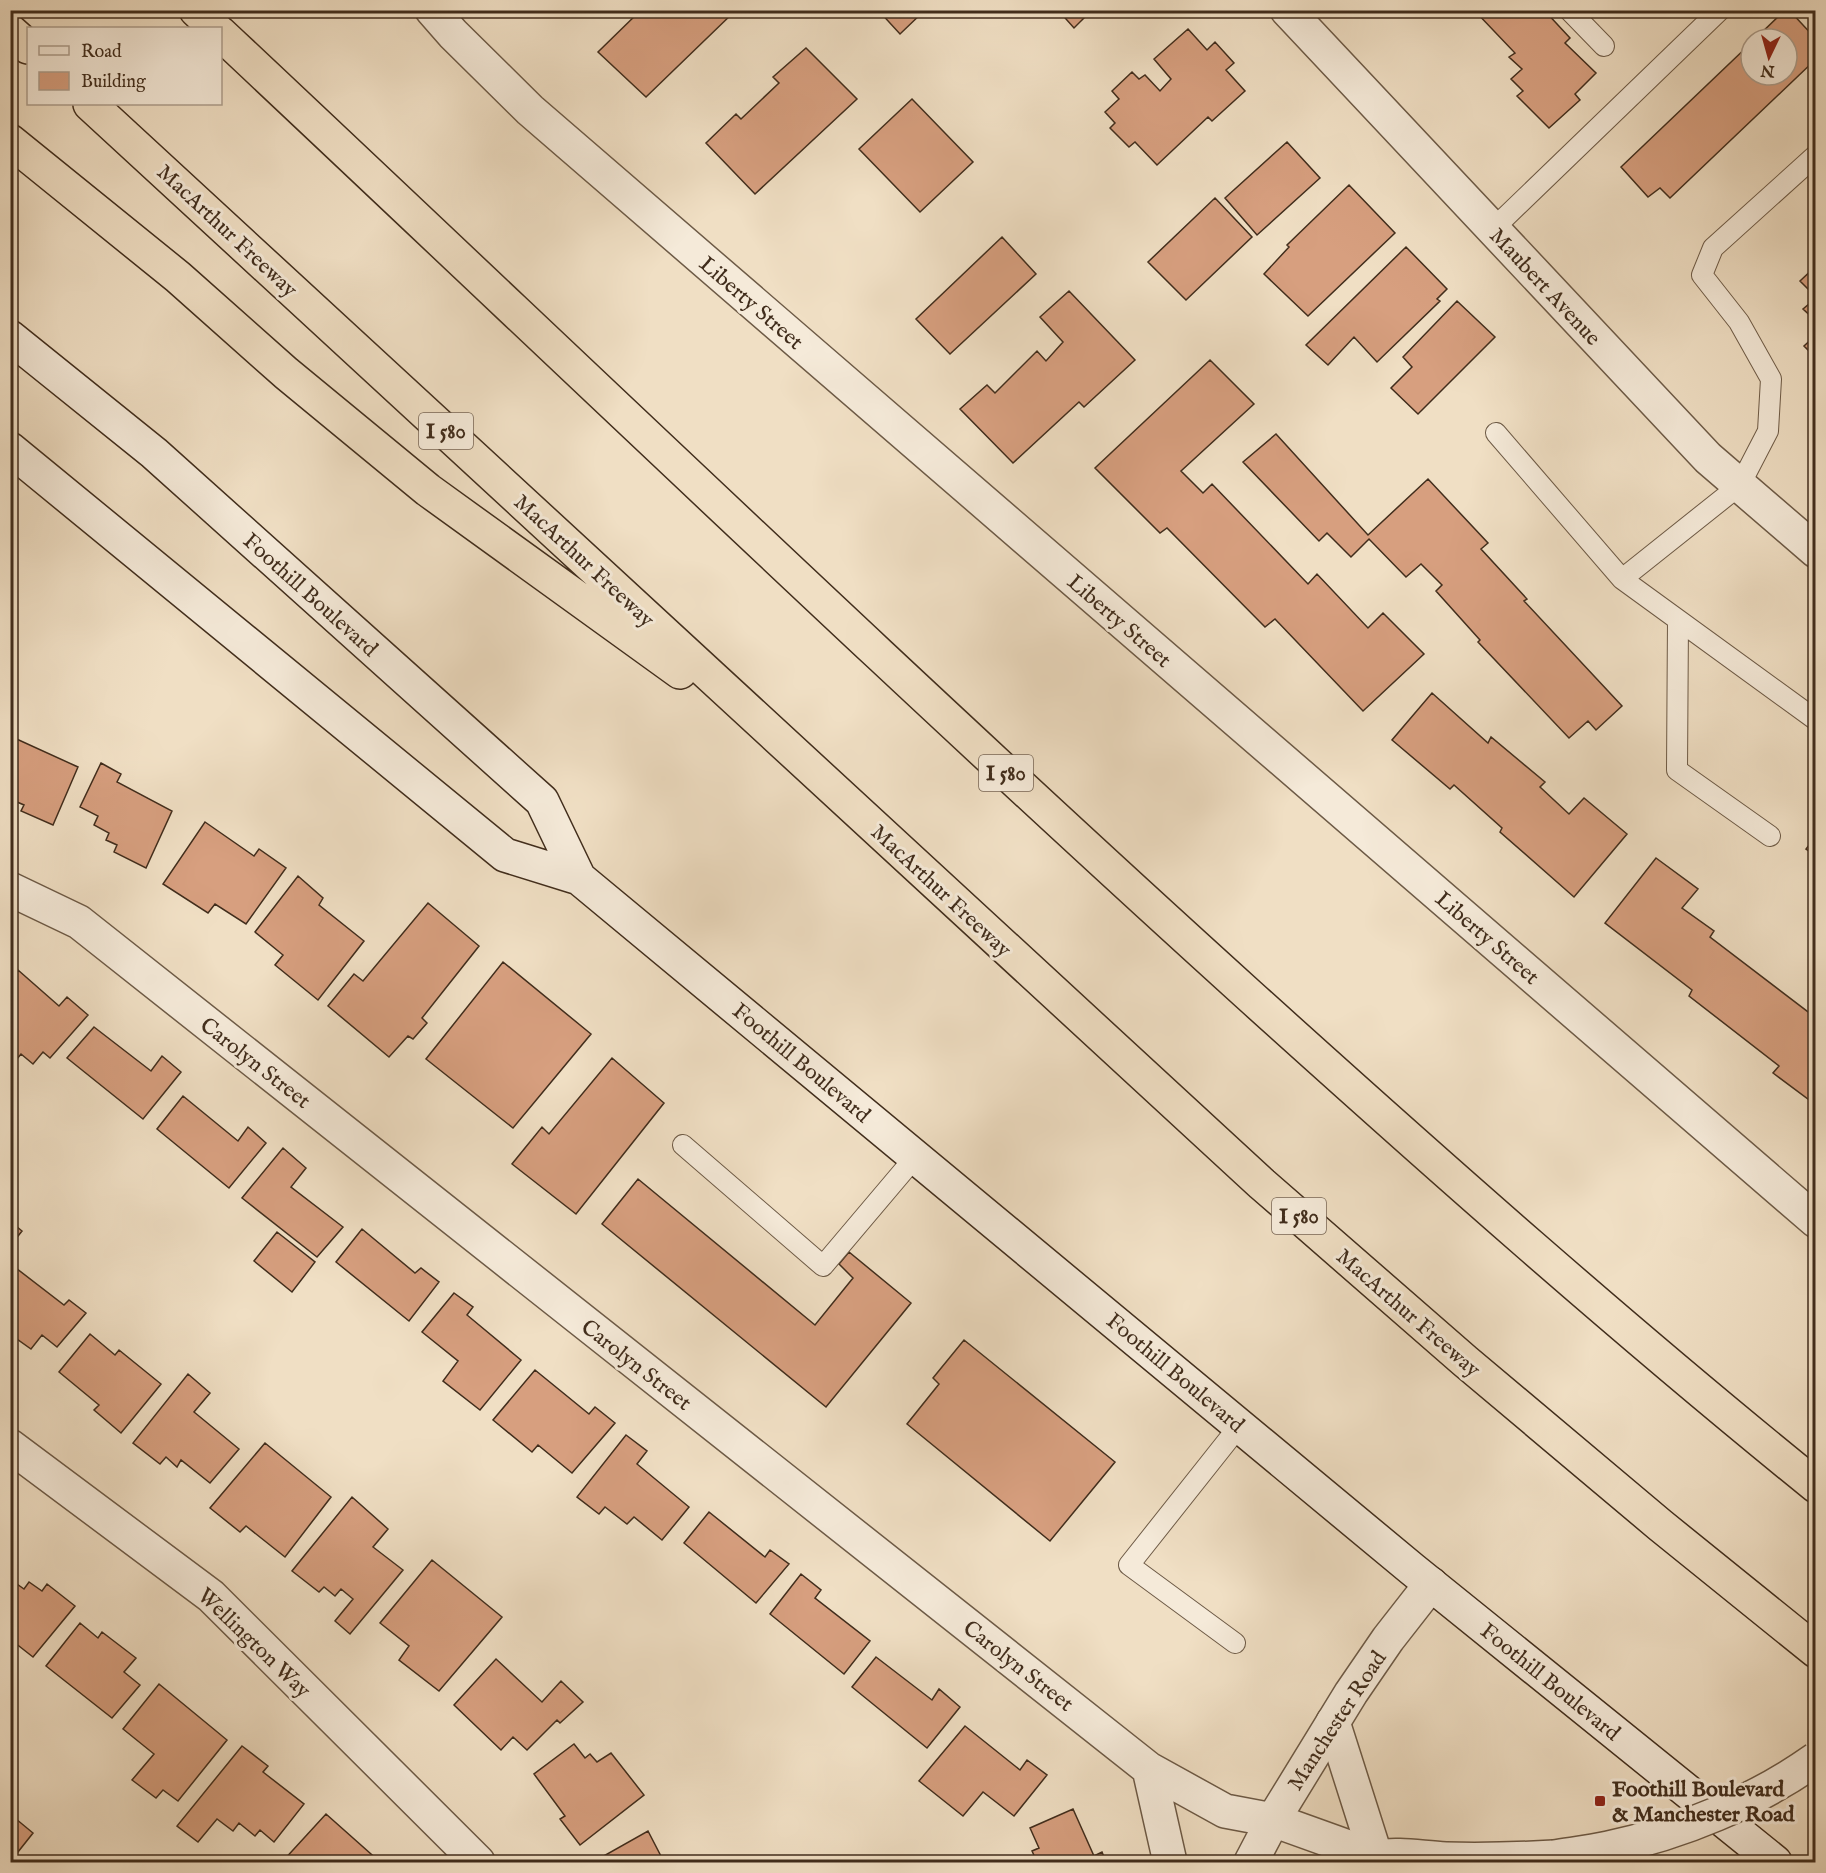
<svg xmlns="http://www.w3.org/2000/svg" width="1826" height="1873" font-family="'IM FELL English',serif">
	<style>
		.building { fill: #d79f7f; stroke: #412d1c; stroke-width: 1.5 }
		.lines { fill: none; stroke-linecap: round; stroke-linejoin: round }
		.service-casing { stroke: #6d5a46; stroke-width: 22 }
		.minor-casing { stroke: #6d5a46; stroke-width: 36 }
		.tertiary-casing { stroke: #6d5a46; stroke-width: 36 }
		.secondary-casing { stroke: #412d1c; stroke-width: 36 }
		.motorway-casing { stroke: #412d1c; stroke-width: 36 }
		.service { stroke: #f5ead9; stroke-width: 20 }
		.minor { stroke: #f5ead9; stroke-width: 33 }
		.tertiary { stroke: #f5ead9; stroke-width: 33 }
		.secondary { stroke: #f5ead9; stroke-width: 33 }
		.motorway { stroke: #f0dfc4; stroke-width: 33 }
		.tertiary-bridge-casing { stroke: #6d5a46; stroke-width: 36; stroke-linecap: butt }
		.tertiary-bridge { stroke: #f5ead9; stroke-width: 33 }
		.poi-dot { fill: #8f2418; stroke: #f5ead9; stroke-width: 2 }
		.labels { text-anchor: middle; stroke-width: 6; stroke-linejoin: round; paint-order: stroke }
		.shield { fill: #f5ead9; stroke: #765; stroke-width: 1.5 }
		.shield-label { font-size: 21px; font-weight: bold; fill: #412d1c }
		.street-label { font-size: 22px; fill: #412d1c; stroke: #f5ead9 }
		.poi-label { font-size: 22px; font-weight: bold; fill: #412d1c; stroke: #f5ead9; text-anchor: start }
	</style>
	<rect width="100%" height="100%" fill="#f0dfc4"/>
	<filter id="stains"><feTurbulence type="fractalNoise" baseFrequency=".00333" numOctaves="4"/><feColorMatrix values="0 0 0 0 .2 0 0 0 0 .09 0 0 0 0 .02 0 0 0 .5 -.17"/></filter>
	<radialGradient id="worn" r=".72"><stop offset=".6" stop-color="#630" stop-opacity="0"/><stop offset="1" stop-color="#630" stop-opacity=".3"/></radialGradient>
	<path class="building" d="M641,10H736L646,97L598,52Z
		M878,10H925L900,34Z
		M1058,10H1092L1074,28Z
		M1474,10H1544L1570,38L1565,43L1596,73L1575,94L1580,100L1549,128L1517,96L1523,91L1511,79L1522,69L1509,57L1515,53Z
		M1785,10H1789L1816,39V59L1670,198L1660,188L1648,197L1621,167L1751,43V75H1787V39H1755Z
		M1188,29L1207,50L1215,42L1234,63L1226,70L1245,91L1212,121L1208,117L1157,165L1135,142L1129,147L1110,128L1115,123L1105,112L1119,99L1112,91L1132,72L1139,79L1145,75L1160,91L1171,79L1154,59Z
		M806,48L857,99L755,194L706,143L736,114L741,119L779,83L773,77Z
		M912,99L973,162L920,212L859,149Z
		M1287,142L1320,178L1257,235L1225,198Z
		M1349,185L1395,233L1308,316L1264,274L1289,247L1287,245Z
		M1215,198L1252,237L1186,300L1148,262Z
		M1002,237L1036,274L950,354L916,319Z
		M1406,247L1447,289L1437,299L1440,301L1377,362L1354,337L1328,365L1306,345Z
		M1816,266V297L1800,281Z
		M1069,291L1135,360L1084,407L1079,402L1013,463L960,409L987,385L995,393L1037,351L1046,361L1063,342L1040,317Z
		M1816,298V321L1803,309Z
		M1457,301L1495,337L1418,414L1391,388L1412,367L1403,357Z
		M1816,335V358L1804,346Z
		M1210,360L1254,404L1181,471L1203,493L1212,484L1308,584L1317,574L1368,628L1383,613L1424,654L1363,711L1275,619L1265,627L1167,528L1160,533L1095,468Z
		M1276,434L1368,535L1428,479L1488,543L1481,549L1527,599L1524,601L1622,706L1596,730L1588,721L1569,738L1478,642L1480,640L1436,591L1442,585L1421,564L1406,577L1369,539L1351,557L1327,533L1319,541L1243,462Z
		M1432,693L1488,743L1491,737L1545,782L1540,787L1569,814L1584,798L1627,834L1574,897L1500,832L1502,828L1454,785L1450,789L1392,740Z
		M10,736L78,767L53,825L21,811L24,805L10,799Z
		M101,763L121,774L117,782L172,811L146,868L114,852L117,845L106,840L109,833L94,825L98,816L80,807Z
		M205,822L254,856L259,849L286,868L246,924L215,904L208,913L163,884Z
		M1816,836V856L1806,849Z
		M1656,858L1698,889L1682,908L1714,931L1710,937L1816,1018L1811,1025L1816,1028V1105L1773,1073L1779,1066L1689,996L1692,990L1605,923Z
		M298,876L323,898L319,905L364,941L318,1000L275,965L283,955L255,932Z
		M428,903L479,946L422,1018L427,1023L413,1039L408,1036L389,1057L328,1006L354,974L363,981Z
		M503,962L591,1034L513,1128L426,1059Z
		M18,970L59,1006L67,997L88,1015L50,1058L43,1052L33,1064L21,1054L17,1059L10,1054V976L12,977Z
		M94,1027L151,1071L162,1056L181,1072L143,1119L67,1058Z
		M612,1058L664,1103L576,1214L512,1164L542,1127L549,1134Z
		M183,1096L238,1141L248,1127L266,1143L229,1188L157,1129Z
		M283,1148L306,1168L291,1187L343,1227L317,1257L242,1198Z
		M638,1179L815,1325L853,1278L839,1264L849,1252L911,1303L826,1407L602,1224Z
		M10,1221L22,1231L10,1246Z
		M362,1229L415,1273L421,1268L439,1282L409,1321L336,1262Z
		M277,1232L315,1262L292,1292L254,1261Z
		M12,1265L64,1305L69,1300L86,1313L57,1347L42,1335L31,1349L10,1334V1267Z
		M454,1293L473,1307L467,1315L521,1360L480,1410L443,1381L458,1361L422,1332Z
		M90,1334L115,1355L119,1350L161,1384L121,1433L94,1410L99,1405L59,1372Z
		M964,1340L1115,1462L1050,1541L907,1424L939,1384L933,1378Z
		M535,1370L589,1414L595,1407L615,1423L572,1473L538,1445L532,1452L493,1420Z
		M188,1374L210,1393L194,1412L239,1449L210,1483L181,1460L177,1467L166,1457L160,1464L133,1443Z
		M626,1435L647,1451L637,1464L689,1507L662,1540L634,1517L627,1524L605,1507L599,1514L577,1497Z
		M265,1443L331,1497L285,1557L246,1526L240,1532L210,1508Z
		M352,1497L388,1529L373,1547L403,1570L350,1634L335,1621L353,1599L341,1589L335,1596L324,1587L319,1592L292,1571Z
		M709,1512L765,1557L770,1550L789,1564L756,1603L684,1543Z
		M432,1560L502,1617L439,1691L399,1660L409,1646L380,1623Z
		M801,1574L821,1590L815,1598L870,1641L844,1674L770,1614Z
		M10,1579L24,1589L29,1582L42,1591L47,1584L75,1606L33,1657L10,1639Z
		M80,1623L98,1638L102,1632L136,1658L124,1672L140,1685L112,1718L46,1666Z
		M876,1657L932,1700L939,1689L960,1707L927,1748L852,1687Z
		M496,1659L542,1702L561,1681L583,1702L560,1723L557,1720L527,1750L513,1737L501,1750L454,1705Z
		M159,1684L227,1740L178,1801L163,1790L156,1798L132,1780L154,1754L123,1729Z
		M965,1726L1020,1770L1027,1760L1047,1775L1014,1816L983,1792L963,1816L919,1781Z
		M574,1744L585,1758L590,1754L597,1762L611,1753L644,1795L580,1845L560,1819L565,1816L534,1774Z
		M242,1746L268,1766L263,1772L304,1804L274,1842L260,1830L255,1836L239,1823L233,1831L217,1819L198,1842L177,1826Z
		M1073,1809L1094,1856L1102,1852L1106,1862H1037L1032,1851L1039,1848L1030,1828Z
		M10,1814L33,1833L10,1862Z
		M326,1814L380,1862H282Z
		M648,1831L664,1862H593Z"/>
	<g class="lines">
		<defs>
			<path id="service" d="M1569,10L1604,46
				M1816,155L1713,248L1702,275L1739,322L1771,379L1768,431L1740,485L1622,579L1816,720
				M1493,229L1720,10
				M1496,433L1622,579
				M1678,620L1677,770L1770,836
				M683,1145L823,1266L916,1156
				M1235,1643L1129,1565L1240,1425"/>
			<path id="minor" d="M1287,10L1708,458L1816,551
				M10,889L79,922L1149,1769L1225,1811L1273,1820L1251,1862
				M10,1446L211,1596L478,1862
				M1333,1722L1376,1857L1368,1862
				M1149,1769L1170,1862"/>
			<path id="tertiary" d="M432,10L453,34L530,110L1816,1221
				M1431,1584L1388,1639L1351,1693L1273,1820L1376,1857C1399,1853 1422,1858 1446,1859C1482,1860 1518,1859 1554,1857"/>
			<path id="secondary" d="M10,337L154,453L542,801L579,878
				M10,449L505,855L579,878L1412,1569L1775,1862"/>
			<path id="motorway" d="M196,10L215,28
				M10,31L28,47
				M220,33C563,355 902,681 1250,996C1435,1163 1622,1329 1816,1486
				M90,104L1262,1184L1465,1361L1660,1525L1816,1651
				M10,141L178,277L286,373L428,490L680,672"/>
		</defs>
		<use href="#service" class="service-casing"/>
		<use href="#minor" class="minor-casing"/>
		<use href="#tertiary" class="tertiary-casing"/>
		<use href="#secondary" class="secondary-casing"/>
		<use href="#motorway" class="motorway-casing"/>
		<use href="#service" class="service"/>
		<use href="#minor" class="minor"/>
		<use href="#tertiary" class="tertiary"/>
		<use href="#secondary" class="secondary"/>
		<use href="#motorway" class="motorway"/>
		<defs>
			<path id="tertiary-bridge" d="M1554,1857C1572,1854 1590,1852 1608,1848C1681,1833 1755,1802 1816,1759"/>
		</defs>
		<use href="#tertiary-bridge" class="tertiary-bridge-casing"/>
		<use href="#tertiary-bridge" class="tertiary-bridge"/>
	</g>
	<rect class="poi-dot" x="1594" y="1795" width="12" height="12" rx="3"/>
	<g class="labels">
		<g class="shield">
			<rect x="419" y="413" width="54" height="36" rx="4.5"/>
			<rect x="979" y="755" width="54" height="36" rx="4.5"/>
			<rect x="1272" y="1198" width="54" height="36" rx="4.5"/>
		</g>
		<g class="shield-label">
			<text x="446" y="438">I 580</text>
			<text x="1006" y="780">I 580</text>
			<text x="1299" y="1223">I 580</text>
		</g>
		<g class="street-label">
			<text transform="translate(228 230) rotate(43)" y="8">MacArthur Freeway</text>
			<text transform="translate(1546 286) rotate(47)" y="8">Maubert Avenue</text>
			<text transform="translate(752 302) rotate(41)" y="8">Liberty Street</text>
			<text transform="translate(585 560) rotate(43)" y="8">MacArthur Freeway</text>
			<text transform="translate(311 594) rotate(42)" y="8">Foothill Boulevard</text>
			<text transform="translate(1120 620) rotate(41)" y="8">Liberty Street</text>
			<text transform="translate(942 890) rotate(43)" y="8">MacArthur Freeway</text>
			<text transform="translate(1488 937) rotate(41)" y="8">Liberty Street</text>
			<text transform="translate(256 1062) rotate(38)" y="8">Carolyn Street</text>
			<text transform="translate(802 1062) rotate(40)" y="8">Foothill Boulevard</text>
			<text transform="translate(1409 1312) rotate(41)" y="8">MacArthur Freeway</text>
			<text transform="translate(637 1364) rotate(38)" y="8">Carolyn Street</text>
			<text transform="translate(1176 1372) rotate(40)" y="8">Foothill Boulevard</text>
			<text transform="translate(255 1642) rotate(44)" y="8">Wellington Way</text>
			<text transform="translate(1019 1665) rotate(38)" y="8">Carolyn Street</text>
			<text transform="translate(1551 1681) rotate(39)" y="8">Foothill Boulevard</text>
			<text transform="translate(1336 1720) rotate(-57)" y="8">Manchester Road</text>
		</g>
		<g class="poi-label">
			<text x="1612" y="1796">Foothill Boulevard<tspan x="1612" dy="25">&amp; Manchester Road</tspan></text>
		</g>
	</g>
	<rect width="1826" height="1873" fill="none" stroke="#f0dfc4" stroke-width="36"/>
	<rect x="12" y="12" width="1802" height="1849" fill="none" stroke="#412d1c" stroke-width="3"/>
	<rect x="18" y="18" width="1790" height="1837" fill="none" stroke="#412d1c" stroke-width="1.5"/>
	<rect x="27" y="27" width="195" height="78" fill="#f5ead9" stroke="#ad9e8d" stroke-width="1.5"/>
	<rect x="39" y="46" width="30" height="9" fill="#f5ead9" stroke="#ad9e8d" stroke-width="1.5"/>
	<text x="81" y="57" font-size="18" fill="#412d1c">Road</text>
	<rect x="39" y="72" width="30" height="18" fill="#d79f7f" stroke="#ad9e8d" stroke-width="1.5"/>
	<text x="81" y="87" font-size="18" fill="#412d1c">Building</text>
	<g transform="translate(1769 57) rotate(185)"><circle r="28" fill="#f5ead9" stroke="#ad9e8d" stroke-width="1.5"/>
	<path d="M0-4.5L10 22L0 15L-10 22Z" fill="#8f2418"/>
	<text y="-9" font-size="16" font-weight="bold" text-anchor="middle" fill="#412d1c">N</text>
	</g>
	<rect width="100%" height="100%" filter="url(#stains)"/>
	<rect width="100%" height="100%" fill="url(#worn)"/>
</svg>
